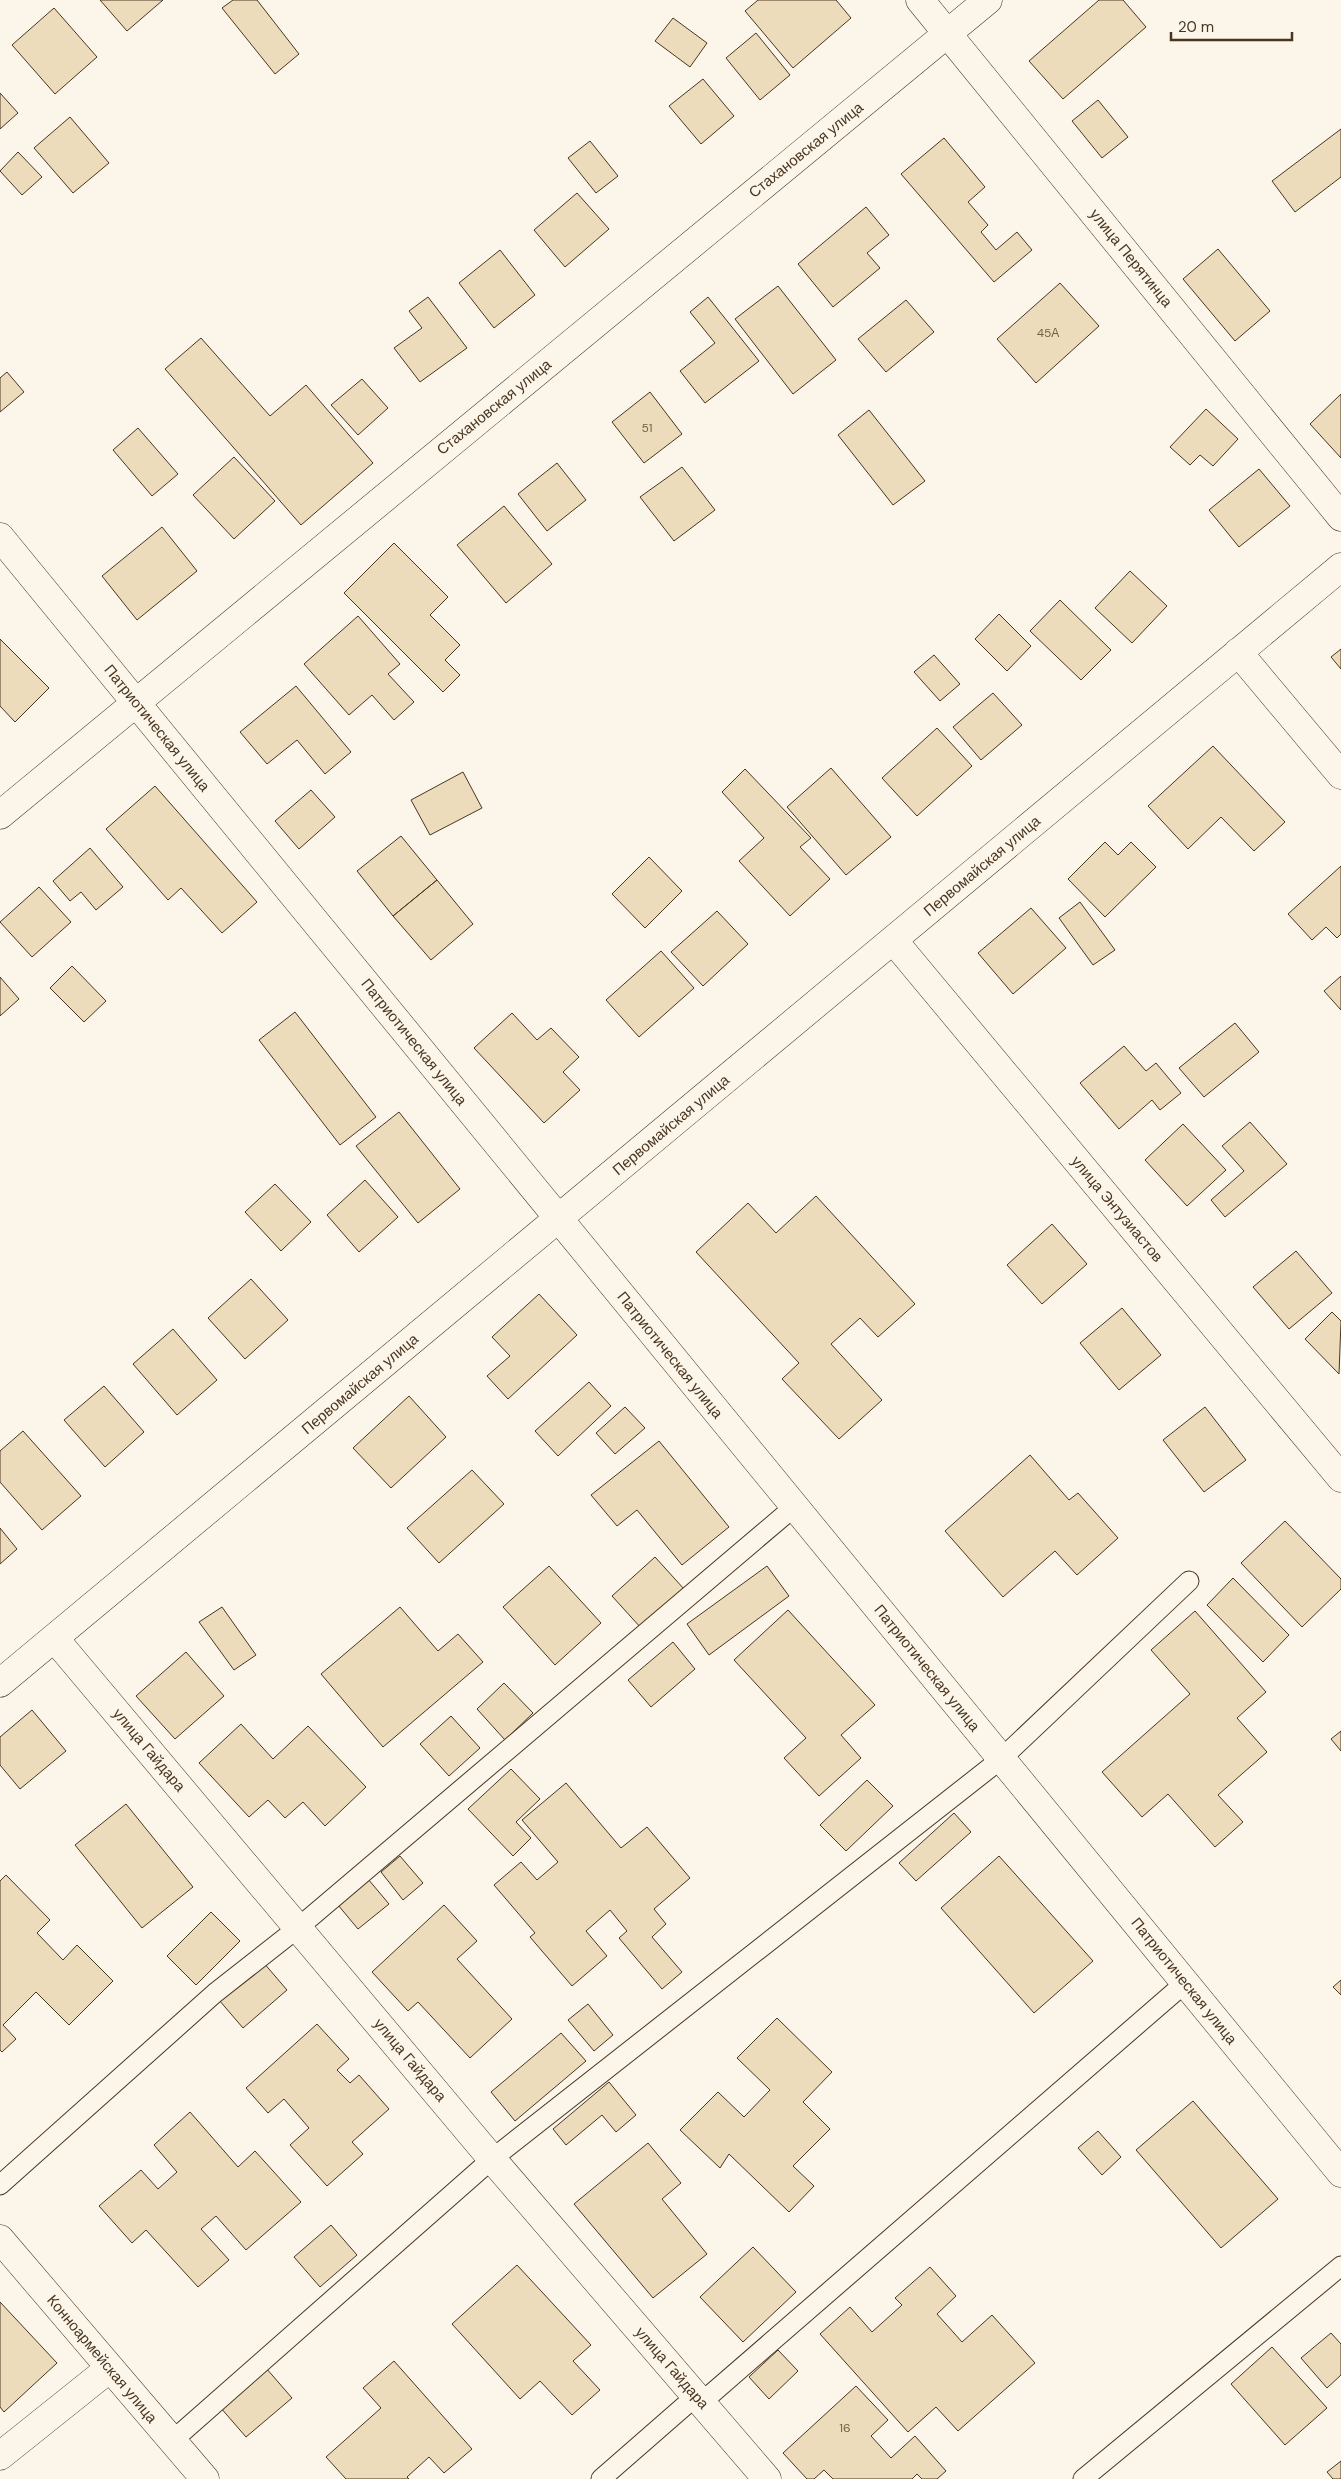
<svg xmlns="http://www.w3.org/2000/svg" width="1341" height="2479" font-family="'DM Sans',sans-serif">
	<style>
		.building { fill: #ecdcbc; stroke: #4a3520 }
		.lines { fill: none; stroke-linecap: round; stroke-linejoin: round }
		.service-casing { stroke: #4a3520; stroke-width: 21 }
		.minor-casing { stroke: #4a3520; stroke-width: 29 }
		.service { stroke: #fbf6e9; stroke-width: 19 }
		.minor { stroke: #fbf6e9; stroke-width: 28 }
		.labels { text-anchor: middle; stroke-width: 4; stroke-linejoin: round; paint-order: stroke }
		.number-label { font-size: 12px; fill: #725f47 }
		.street-label { font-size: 15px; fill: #4a3520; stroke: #fbf6e9 }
	</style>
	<rect width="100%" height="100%" fill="#fbf6e9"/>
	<path class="building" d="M100,0H163L127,31Z
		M233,0H257L299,54L275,74L222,8Z
		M758,0H836L851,18L793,68L745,11Z
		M1099,0H1123L1146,27L1063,99L1029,61Z
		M54,8L97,57L55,94L12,45Z
		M673,18L707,43L690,67L655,41Z
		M756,33L790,75L760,100L726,58Z
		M703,79L734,116L701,144L669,106Z
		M0,93L18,113L0,129Z
		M1098,100L1128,137L1102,158L1072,121Z
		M70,117L109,163L73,193L34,148Z
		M1341,129V177L1295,212L1272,181Z
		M944,138L985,187L968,202L988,225L981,232L996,250L1017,232L1032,250L994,282L901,174Z
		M590,141L618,176L596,193L568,158Z
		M18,152L42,177L22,195L0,171Z
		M577,193L609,229L565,267L534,230Z
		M866,207L889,235L867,253L880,268L833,307L798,264Z
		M1218,249L1270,311L1235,341L1183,279Z
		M500,250L535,295L494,328L459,283Z
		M1060,283L1099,326L1036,383L997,339Z
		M778,286L836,360L793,394L735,319Z
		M428,297L467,348L420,382L394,348L422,328L409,311Z
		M708,297L759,361L705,403L680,371L715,343L690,312Z
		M906,300L934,332L886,372L858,339Z
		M201,338L270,416L306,385L373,463L301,525L165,369Z
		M7,372L24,392L0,412V378Z
		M362,379L388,408L358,435L331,405Z
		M650,392L682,434L644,463L612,422Z
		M1341,394V458L1310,424Z
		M1206,409L1238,439L1213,466L1200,455L1190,465L1170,447Z
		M869,410L925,481L893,505L838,435Z
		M138,428L178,474L152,496L113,450Z
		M234,457L275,501L234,539L193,495Z
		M557,463L586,500L547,531L518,494Z
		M682,467L715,510L674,541L640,497Z
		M1259,469L1290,506L1239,547L1209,510Z
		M504,506L552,564L506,603L457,545Z
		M162,527L197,571L137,620L102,576Z
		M394,543L448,597L430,615L460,645L445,660L460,675L443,692L344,593Z
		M1130,571L1167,606L1132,643L1095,608Z
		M1060,600L1111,650L1081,680L1030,631Z
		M999,614L1031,646L1007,671L975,639Z
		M358,616L400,664L388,674L414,702L394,720L372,695L349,715L304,664Z
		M0,639L49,688L15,722L0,706Z
		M1341,649V669L1331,657Z
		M934,655L960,684L940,701L914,672Z
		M296,686L351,752L325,774L297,740L267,764L240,732Z
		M993,693L1022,725L981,760L953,727Z
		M937,728L972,766L917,816L882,778Z
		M1213,746L1285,822L1254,851L1221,817L1188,849L1148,806Z
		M831,768L891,837L846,875L787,807Z
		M745,769L811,838L800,847L830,879L790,916L739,861L764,838L722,792Z
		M463,772L482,808L430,835L411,800Z
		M155,786L257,902L222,933L181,888L168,900L106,829Z
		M311,790L335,817L299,849L275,821Z
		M401,836L437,880L393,916L357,871Z
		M1105,842L1118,855L1131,842L1156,867L1105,917L1068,879Z
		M90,848L123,887L96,910L81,892L70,901L53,881Z
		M649,857L682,891L645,928L612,894Z
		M1341,866V934L1337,938L1326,927L1312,940L1288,914Z
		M437,880L473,924L431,960L393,916Z
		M39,887L71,922L32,957L0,922Z
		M1080,902L1115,950L1093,965L1059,918Z
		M1031,908L1066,948L1013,994L978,953Z
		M717,911L748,944L703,986L671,952Z
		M661,951L694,988L639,1037L606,1000Z
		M72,966L106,1001L84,1022L50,988Z
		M1341,976V1010L1324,991Z
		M0,977L19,999L0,1016Z
		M295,1012L376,1117L340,1145L259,1040Z
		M512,1013L537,1040L551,1028L579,1057L563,1072L580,1090L544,1123L474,1048Z
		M1235,1023L1259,1052L1204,1097L1179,1068Z
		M1124,1046L1146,1071L1156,1063L1181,1093L1160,1110L1152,1100L1119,1129L1080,1083Z
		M399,1112L460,1189L418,1223L356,1146Z
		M1250,1122L1287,1164L1225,1217L1211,1200L1244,1171L1222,1146Z
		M1183,1124L1226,1170L1187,1206L1145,1160Z
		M365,1180L398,1217L359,1252L327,1215Z
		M275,1184L311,1222L281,1251L245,1212Z
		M816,1196L915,1304L878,1337L860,1318L831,1344L882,1400L839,1439L782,1379L799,1363L696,1252L748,1203L776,1233Z
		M1052,1224L1087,1264L1042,1304L1007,1265Z
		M1296,1251L1332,1293L1289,1329L1253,1287Z
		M251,1279L288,1320L245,1359L208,1318Z
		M539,1294L577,1335L508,1399L487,1376L510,1356L492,1337Z
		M1122,1308L1161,1355L1119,1390L1080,1343Z
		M1332,1312L1341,1321L1339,1374L1305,1339Z
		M173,1329L217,1380L177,1415L133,1364Z
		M589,1382L611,1406L558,1456L535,1431Z
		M104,1386L144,1432L105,1467L64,1420Z
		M409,1396L446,1437L391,1488L353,1448Z
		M625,1407L645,1428L615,1454L596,1433Z
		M1205,1407L1246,1460L1204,1492L1163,1440Z
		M23,1431L81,1496L42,1530L0,1482V1451Z
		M659,1441L729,1527L682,1565L637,1510L617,1526L591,1495Z
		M1030,1455L1069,1500L1078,1493L1118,1538L1077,1575L1055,1551L1003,1597L945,1531Z
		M472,1470L504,1504L439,1563L407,1528Z
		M1285,1521L1341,1579V1589L1302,1627L1241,1563Z
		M0,1528L17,1549L0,1564Z
		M655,1557L684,1589L641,1628L612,1596Z
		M549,1566L601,1623L555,1665L503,1607Z
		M767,1566L789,1596L709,1655L687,1624Z
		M1233,1578L1289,1635L1263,1662L1207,1605Z
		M222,1607L256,1655L234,1670L199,1622Z
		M400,1607L438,1651L458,1634L483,1662L383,1747L321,1674Z
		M788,1610L875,1705L841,1735L861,1758L819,1796L784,1758L806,1738L734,1660Z
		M1195,1611L1266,1692L1237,1718L1267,1752L1218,1795L1243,1822L1215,1847L1168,1794L1142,1817L1102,1772L1190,1694L1151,1650Z
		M673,1642L695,1669L651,1707L628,1680Z
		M186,1652L224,1696L175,1739L136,1696Z
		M504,1683L533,1713L505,1740L477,1709Z
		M32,1710L66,1751L20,1789L0,1765V1737Z
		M451,1716L480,1748L449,1776L420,1744Z
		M241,1724L273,1759L308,1726L366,1787L325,1826L303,1802L285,1818L268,1800L249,1817L199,1763Z
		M1341,1731V1751L1331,1739Z
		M511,1769L540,1799L516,1822L531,1838L513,1856L468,1809Z
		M867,1780L893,1806L846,1851L820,1825Z
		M566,1783L621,1848L647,1827L690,1878L654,1909L666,1924L652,1937L682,1972L662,1989L619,1938L627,1931L610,1910L586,1931L607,1956L572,1986L530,1937L535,1933L494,1885L521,1862L537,1880L558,1862L522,1820Z
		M126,1804L193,1887L142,1928L75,1845Z
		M954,1813L971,1832L916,1881L899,1863Z
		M400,1856L423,1883L403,1900L381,1872Z
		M999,1856L1093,1961L1034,2013L941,1908Z
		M6,1875L50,1920L37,1933L63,1960L77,1945L113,1981L69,2025L36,1992L3,2025L16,2039L2,2052L0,2050V1881Z
		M368,1879L389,1904L358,1929L338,1905Z
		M444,1905L477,1941L457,1959L512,2019L470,2058L418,2002L408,2011L372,1972Z
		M211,1912L240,1941L196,1985L167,1956Z
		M263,1962L287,1990L243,2028L219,2000Z
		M1341,1980V1995L1333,1987Z
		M588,2004L613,2035L594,2051L568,2020Z
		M777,2018L832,2072L803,2102L830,2129L793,2166L814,2186L789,2212L729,2154L720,2168L680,2130L718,2092L744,2117L770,2090L737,2058Z
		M317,2024L349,2059L337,2070L350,2083L359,2075L389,2109L352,2142L363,2154L327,2186L290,2145L309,2128L284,2099L268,2113L246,2088Z
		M561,2033L586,2061L515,2121L491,2092Z
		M609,2082L636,2115L616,2132L602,2115L566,2145L553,2129Z
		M1193,2101L1278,2199L1221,2248L1136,2150Z
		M190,2112L238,2167L255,2151L301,2202L246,2250L216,2216L201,2229L229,2260L198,2287L146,2230L132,2243L99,2206L141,2170L158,2189L177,2172L154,2145Z
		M1098,2131L1121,2157L1102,2175L1078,2148Z
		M648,2143L681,2183L662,2199L707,2254L653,2298L574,2204Z
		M331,2225L357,2255L320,2287L294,2257Z
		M753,2247L796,2292L743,2342L700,2297Z
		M517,2265L591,2345L573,2361L600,2390L572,2415L540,2381L520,2399L452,2324Z
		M930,2267L956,2296L937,2314L962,2342L992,2315L1035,2363L958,2431L936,2407L908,2432L820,2334L850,2307L872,2332L902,2305L895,2298Z
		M0,2302L57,2363L4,2412L0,2407Z
		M1331,2333L1341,2344V2375L1327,2388L1301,2358Z
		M1272,2347L1327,2408L1285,2445L1231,2384Z
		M778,2350L798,2371L769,2399L749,2377Z
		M394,2361L472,2449L444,2473L429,2457L407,2477L409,2479H346L326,2457L381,2408L363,2388Z
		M266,2368L292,2398L246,2437L220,2407Z
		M856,2386L888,2420L871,2436L891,2458L915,2436L946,2471L937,2479H922L917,2474L912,2479H833L824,2470L814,2479H807L783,2453Z
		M1341,2461V2479H1333L1327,2472Z"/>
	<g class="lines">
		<defs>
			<path id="service" d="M0,2185L215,1993L299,1927L794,1507
				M702,2402L1185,1983
				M172,2441L492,2159L1001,1759L1189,1581
				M601,2479L696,2396
				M1083,2479L1341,2266"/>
			<path id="minor" d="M920,0L1341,517
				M0,537L1341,2173
				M1238,652L1341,775
				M0,815L988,0
				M893,940L1341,1478
				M55,1639L492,2159L767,2479
				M0,1683L1341,567
				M0,2239L205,2479
				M0,2456L110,2368"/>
		</defs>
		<use href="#service" class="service-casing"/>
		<use href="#minor" class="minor-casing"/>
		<use href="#service" class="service"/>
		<use href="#minor" class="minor"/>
	</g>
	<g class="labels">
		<g class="number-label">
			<text x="1048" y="337">45А</text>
			<text x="647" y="432">51</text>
			<text x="845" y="2432">16</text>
		</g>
		<g class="street-label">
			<text transform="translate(806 150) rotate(-39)" y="5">Стахановская улица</text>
			<text transform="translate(1131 258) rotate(51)" y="5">улица Перятинца</text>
			<text transform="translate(494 407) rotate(-39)" y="5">Стахановская улица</text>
			<text transform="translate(157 728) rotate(51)" y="5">Патриотическая улица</text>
			<text transform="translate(982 866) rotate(-40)" y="5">Первомайская улица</text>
			<text transform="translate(414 1042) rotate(51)" y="5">Патриотическая улица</text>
			<text transform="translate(671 1125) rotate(-40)" y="5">Первомайская улица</text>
			<text transform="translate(1117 1209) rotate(50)" y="5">улица Энтузиастов</text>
			<text transform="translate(670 1355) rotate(51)" y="5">Патриотическая улица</text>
			<text transform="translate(360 1384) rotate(-40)" y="5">Первомайская улица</text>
			<text transform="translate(927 1668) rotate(51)" y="5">Патриотическая улица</text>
			<text transform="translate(149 1750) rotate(50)" y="5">улица Гайдара</text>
			<text transform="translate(1184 1981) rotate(51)" y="5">Патриотическая улица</text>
			<text transform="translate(410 2060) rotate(50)" y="5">улица Гайдара</text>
			<text transform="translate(102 2359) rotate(50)" y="5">Конноармейская улица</text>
			<text transform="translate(672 2368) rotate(49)" y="5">улица Гайдара</text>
		</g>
	</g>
	<path d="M1171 32v8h121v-8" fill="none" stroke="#4a3520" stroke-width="2.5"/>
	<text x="1178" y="32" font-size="15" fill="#4a3520" stroke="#fbf6e9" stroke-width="4" paint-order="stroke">20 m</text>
</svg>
